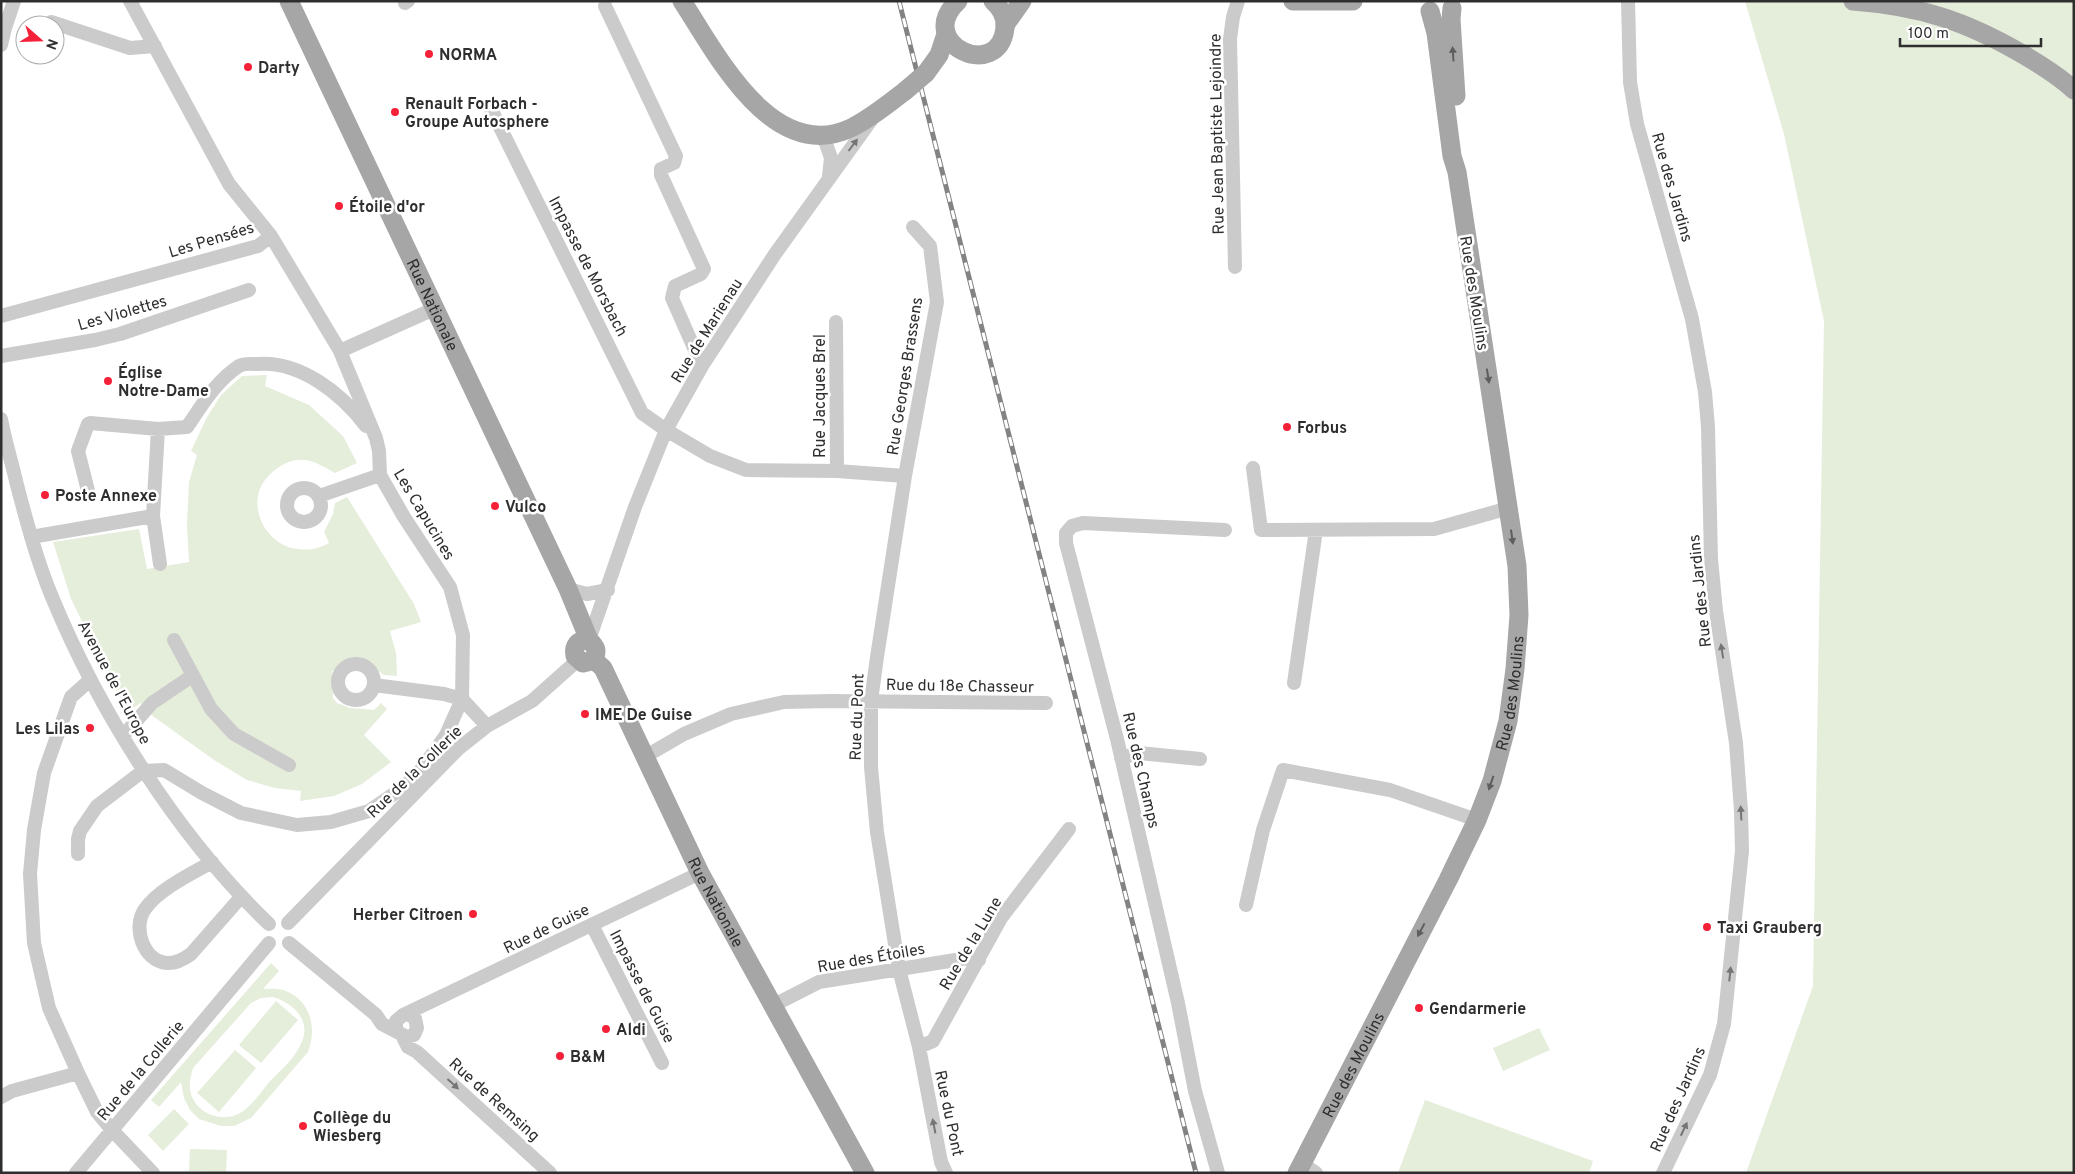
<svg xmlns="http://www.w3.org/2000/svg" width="2075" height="1174" font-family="Overpass,sans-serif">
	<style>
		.green { fill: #e5eddb; fill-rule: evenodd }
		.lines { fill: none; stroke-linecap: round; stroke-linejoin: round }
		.minor { stroke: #cbcbcb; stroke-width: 14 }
		.major { stroke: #a6a6a6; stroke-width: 19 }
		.rail-casing { stroke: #838383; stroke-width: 5 }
		.rail { stroke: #fff; stroke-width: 3; stroke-dasharray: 9; stroke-linecap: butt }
		.major-bridge { stroke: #a6a6a6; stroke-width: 19 }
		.oneway { fill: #5e5e5e }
		.oneway2 { fill: #757575 }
		.poi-dot { fill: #f52139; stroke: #fff; stroke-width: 2 }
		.labels { text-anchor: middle; stroke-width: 5; stroke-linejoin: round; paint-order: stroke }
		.poi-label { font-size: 16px; font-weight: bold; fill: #2e2e2e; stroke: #fff; text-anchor: start }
		.street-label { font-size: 16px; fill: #2e2e2e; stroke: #fff }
	</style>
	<rect width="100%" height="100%" fill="#fff"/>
	<path class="green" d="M1745,1H2074V1173H1746L1813,986L1824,321L1784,134Z
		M267,375L265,386L309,405L343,436L357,463L335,473C326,468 314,460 303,460C285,458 261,477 258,496C254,518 270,543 292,548C307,551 316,550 329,543L324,532L333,514L335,503L347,497L414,604L421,622L390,631L396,653L397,676L384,675L372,666L356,659L332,671L333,698L337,703L350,708L374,710L381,703L387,709L364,735L391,762L362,784L334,796L300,801L301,791L275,788L247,780L214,760L150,714L141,703L127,712L71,599L53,542L139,529L147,569L189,562L187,525L189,482L197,455L191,451L206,419L221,395L242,376Z
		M271,963L279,971L263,989C271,989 278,988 286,991C311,1001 317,1029 308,1052L251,1118L234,1126H221L199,1119L190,1110L184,1098L181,1082L159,1107L151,1100ZM273,997C295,1004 313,1022 300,1046C294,1059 280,1071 270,1081C261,1092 251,1108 238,1114C219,1123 194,1112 190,1090C189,1082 191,1075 193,1068L251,1003L261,998Z
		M276,1001L298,1020L261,1063L239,1045Z
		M1539,1028L1550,1050L1503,1071L1493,1048Z
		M235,1050L256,1068L219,1112L197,1093Z
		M1425,1100L1593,1161L1589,1173H1398Z
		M174,1109L189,1124L163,1151L148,1135Z
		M190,1149L227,1150L226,1172L189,1171Z"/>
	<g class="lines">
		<path class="minor" d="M1628,1L1630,82L1637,124L1692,319L1705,392L1708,427L1711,559L1716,611L1736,743L1741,811L1742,851L1724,1024L1710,1075L1663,1173
			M405,3L408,1
			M605,6L676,156L674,163L661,169V175L704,269L701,274L675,286L672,298L702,366
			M51,22L130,48L155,46
			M1,45L5,28L14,1
			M491,109L642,413L666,430L710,456L746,470L837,471L905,476
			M823,135L831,158L829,176
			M913,227L930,246L937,302L905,476L877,657L871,701V767L877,832L899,969L919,1047L941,1162L946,1173
			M1235,267L1230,39L1233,17L1238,1
			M1,316L258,246L271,236
			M836,322L837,471
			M340,351L434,309
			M1,356L95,340L120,334L249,290
			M1,419C5,441 12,463 17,485C27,523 37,561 52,597C100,713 178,837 269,924
			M158,429L153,516L160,564
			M1253,468L1261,530L1434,529L1509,508
			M287 505a17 17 0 1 1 34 0a17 17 0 1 1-34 0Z
			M88,491L78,451L88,424L90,423L158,429L187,427C202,405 216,381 239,366C244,363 252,364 257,364C300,360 342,394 366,426
			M319,496L380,475
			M31,537L153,516
			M568,589L587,594L608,590
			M174,640L211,709L234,734L289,765
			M589,640L635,507L666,430L702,366L775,254L872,119
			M338 682a18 18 0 1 1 36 0a18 18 0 1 1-36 0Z
			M90,680L71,697L44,773L34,830L30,874L34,943L49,1008L78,1073L97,1112L112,1130L153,1173
			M1294,683L1316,530
			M374,685L444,694L462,699L487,726
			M123,736L152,703L192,676
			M646,756L684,734L731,714L784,702L832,701L1046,703
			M1121,758L1139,753L1200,759
			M78,854V839L80,831L97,806L143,771L164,770L202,793L241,813L297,825L331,822L369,811L404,787L420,771L436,749L446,735L462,699L463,635L450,587L404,517L380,475L379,451L376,438L340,351L271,236L229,184L130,1
			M212,862C191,874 159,889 145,909C132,927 143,961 167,963C176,964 184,959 191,954L241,897
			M1246,905L1263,830L1283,770L1390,790L1477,820
			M288,923L458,749L487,726L532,701L578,660
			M592,925L662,1063
			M289,943L376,1015L382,1024L407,1037L414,1035L417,1028L415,1018L407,1014
			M774,1005L819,982L968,958L979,960
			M396,1031V1021L403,1015L700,873
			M403,1037L408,1047L417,1052L550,1173
			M919,1047L933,1041L1001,918L1069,829
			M1,1097L12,1091L78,1073
			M1303,1164L1316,1173
			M76,1173L269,943
			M1218,1173L1195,1091L1178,1003L1117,739L1066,543V533L1072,526L1083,523L1225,530"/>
		<g class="major">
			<path id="s1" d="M289,1L568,589L589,640C596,647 598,650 594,660"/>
			<path d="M682,1C716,53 772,165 851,128C870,119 888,104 905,91"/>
			<path d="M958,1C913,43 999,83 1005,28C1006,17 1001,8 993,1"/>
			<path d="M1293,1H1353"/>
			<path d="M1853,1C1920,6 1966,21 2024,55C2041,65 2059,76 2074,90"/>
			<path d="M1452,8L1451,19L1456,96"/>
			<path d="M1005,25L1022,1"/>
			<path d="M926,73L939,55L946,34"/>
			<path d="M589,640C578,639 573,646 575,656L583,663L594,660"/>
			<path id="s2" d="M594,660L603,668L700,873L865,1173"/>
			<path id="s3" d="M1297,1173L1448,880L1477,820L1492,781L1508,721L1515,669L1519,615L1517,566L1457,172L1452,156L1436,33L1430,11"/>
		</g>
		<defs>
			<path id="rail" d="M899,1L1196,1173"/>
		</defs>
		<use href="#rail" class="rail-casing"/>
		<use href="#rail" class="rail"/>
		<path class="major-bridge" d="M905,91L926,73"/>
	</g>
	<defs><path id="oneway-solid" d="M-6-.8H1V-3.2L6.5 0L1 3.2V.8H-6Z" transform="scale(1.25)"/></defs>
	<g class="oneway">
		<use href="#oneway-solid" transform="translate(1453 54) rotate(-94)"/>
		<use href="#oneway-solid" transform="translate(1488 376) rotate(81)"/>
		<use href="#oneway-solid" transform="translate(1512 537) rotate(82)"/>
		<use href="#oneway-solid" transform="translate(1491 783) rotate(109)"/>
		<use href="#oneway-solid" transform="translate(1421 930) rotate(118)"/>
	</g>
	<g class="oneway2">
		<use href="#oneway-solid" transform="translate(853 145) rotate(-53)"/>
		<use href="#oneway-solid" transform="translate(1722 651) rotate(-99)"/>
		<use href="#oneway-solid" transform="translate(1741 813) rotate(-93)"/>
		<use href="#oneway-solid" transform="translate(1730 974) rotate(-84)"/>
		<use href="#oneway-solid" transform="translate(453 1084) rotate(42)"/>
		<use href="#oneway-solid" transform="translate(934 1126) rotate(-101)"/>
		<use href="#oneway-solid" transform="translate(1684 1129) rotate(-65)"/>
	</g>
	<g class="poi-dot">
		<circle cx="429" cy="54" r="5"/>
		<circle cx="248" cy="67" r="5"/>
		<circle cx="395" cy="112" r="5"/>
		<circle cx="339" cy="206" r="5"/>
		<circle cx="108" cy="381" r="5"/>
		<circle cx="1287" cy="427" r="5"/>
		<circle cx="45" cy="495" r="5"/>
		<circle cx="495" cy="506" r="5"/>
		<circle cx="585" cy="714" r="5"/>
		<circle cx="90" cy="728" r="5"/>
		<circle cx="473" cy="914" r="5"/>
		<circle cx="1707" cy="927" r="5"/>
		<circle cx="1419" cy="1008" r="5"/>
		<circle cx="606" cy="1029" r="5"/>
		<circle cx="560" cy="1056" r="5"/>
		<circle cx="303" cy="1126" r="5"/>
	</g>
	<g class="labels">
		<g class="poi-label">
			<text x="439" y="60">NORMA</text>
			<text x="258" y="73">Darty</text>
			<text x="405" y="109">Renault Forbach -<tspan x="405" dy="18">Groupe Autosphere</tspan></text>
			<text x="349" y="212">Étoile d'or</text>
			<text x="118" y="378">Église<tspan x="118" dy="18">Notre-Dame</tspan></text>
			<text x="1297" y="433">Forbus</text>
			<text x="55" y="501">Poste Annexe</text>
			<text x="505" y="512">Vulco</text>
			<text x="595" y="720">IME De Guise</text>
			<text x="80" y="734" text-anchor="end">Les Lilas</text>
			<text x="463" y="920" text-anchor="end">Herber Citroen</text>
			<text x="1717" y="933">Taxi Grauberg</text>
			<text x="1429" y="1014">Gendarmerie</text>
			<text x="616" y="1035">Aldi</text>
			<text x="570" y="1062">B&amp;M</text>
			<text x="313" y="1123">Collège du<tspan x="313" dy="18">Wiesberg</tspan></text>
		</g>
		<g class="street-label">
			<text transform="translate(1216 134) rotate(-91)" y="6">Rue Jean Baptiste Lejoindre</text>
			<text transform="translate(1673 187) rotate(74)" y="6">Rue des Jardins</text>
			<text transform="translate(211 239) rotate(-17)" y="6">Les Pensées</text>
			<text transform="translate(589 266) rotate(63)" y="6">Impasse de Morsbach</text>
			<text transform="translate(1475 293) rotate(81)" y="6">Rue des Moulins</text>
			<text dy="6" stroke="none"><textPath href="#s1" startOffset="336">Rue Nationale</textPath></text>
			<text transform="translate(122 312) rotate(-16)" y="6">Les Violettes</text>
			<text transform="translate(706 330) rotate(-58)" y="6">Rue de Marienau</text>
			<text transform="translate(904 376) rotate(-81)" y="6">Rue Georges Brassens</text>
			<text transform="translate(819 396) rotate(-90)" y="6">Rue Jacques Brel</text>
			<text transform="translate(425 514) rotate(59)" y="6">Les Capucines</text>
			<text transform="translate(1699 591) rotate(-96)" y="6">Rue des Jardins</text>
			<text transform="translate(115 682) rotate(62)" y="6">Avenue de l'Europe</text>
			<text transform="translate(960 685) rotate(1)" y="6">Rue du 18e Chasseur</text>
			<text dy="6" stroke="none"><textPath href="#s3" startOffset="528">Rue des Moulins</textPath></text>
			<text transform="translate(856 717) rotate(-88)" y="6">Rue du Pont</text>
			<text transform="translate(1142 770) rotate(77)" y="6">Rue des Champs</text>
			<text transform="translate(414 771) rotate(-44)" y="6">Rue de la Collerie</text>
			<text dy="6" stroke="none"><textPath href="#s2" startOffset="272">Rue Nationale</textPath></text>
			<text transform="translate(546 928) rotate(-26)" y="6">Rue de Guise</text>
			<text transform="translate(970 943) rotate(-59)" y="6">Rue de la Lune</text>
			<text transform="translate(871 957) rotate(-10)" y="6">Rue des Étoiles</text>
			<text transform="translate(643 986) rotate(63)" y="6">Impasse de Guise</text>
			<text dy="6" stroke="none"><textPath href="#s3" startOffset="122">Rue des Moulins</textPath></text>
			<text transform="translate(140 1070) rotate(-50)" y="6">Rue de la Collerie</text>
			<text transform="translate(495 1099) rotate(42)" y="6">Rue de Remsing</text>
			<text transform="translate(1677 1099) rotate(-66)" y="6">Rue des Jardins</text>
			<text transform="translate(950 1113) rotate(78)" y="6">Rue du Pont</text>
		</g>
	</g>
	<rect width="2075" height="1174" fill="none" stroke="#2e2e2e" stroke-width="5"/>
	<g transform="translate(40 40) rotate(110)"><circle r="24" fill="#ffffff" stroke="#ababab"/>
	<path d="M0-4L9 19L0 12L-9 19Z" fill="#f52139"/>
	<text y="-8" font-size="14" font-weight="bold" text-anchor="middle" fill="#2e2e2e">N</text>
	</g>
	<path d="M1900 38v8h141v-8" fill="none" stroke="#2e2e2e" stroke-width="2.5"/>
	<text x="1908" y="38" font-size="15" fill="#2e2e2e" stroke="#ffffff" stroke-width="4" paint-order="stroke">100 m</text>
</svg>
